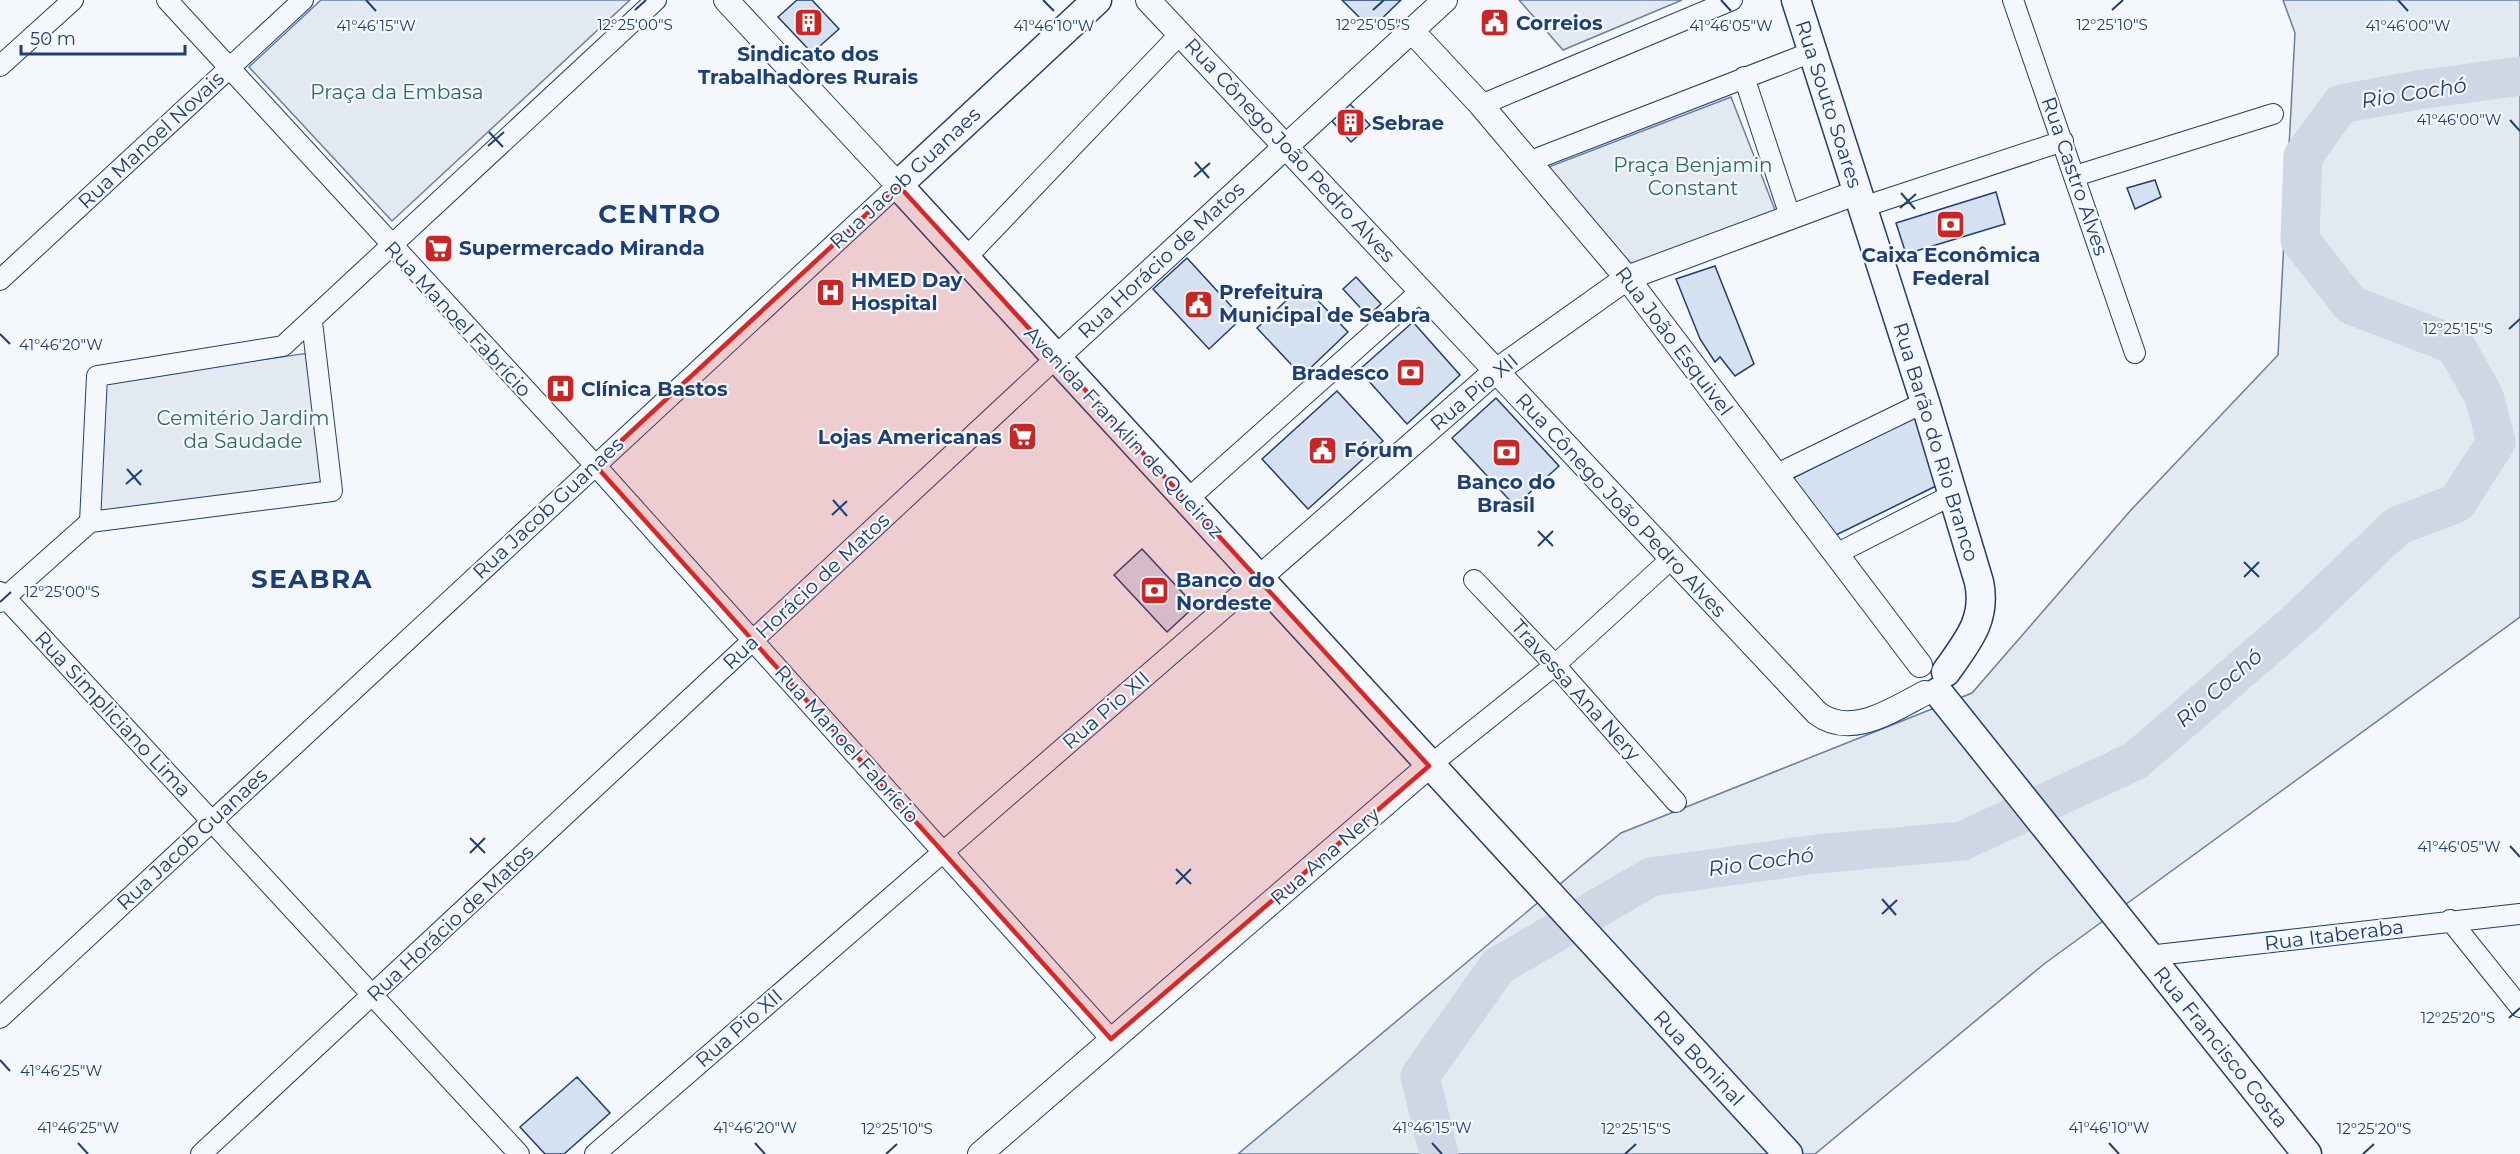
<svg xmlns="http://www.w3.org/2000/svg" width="2520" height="1154" font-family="Montserrat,sans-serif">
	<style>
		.green { fill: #e3e9f0; stroke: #687fa3; stroke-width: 1.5 }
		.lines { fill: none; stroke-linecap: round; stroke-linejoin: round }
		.river { stroke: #cfd7e4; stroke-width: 39 }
		.building { fill: #d5e0f0; stroke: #1d3f73; stroke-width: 1.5 }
		.minor-casing { stroke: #1d3f73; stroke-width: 22 }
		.tertiary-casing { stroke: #1d3f73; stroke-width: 26 }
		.secondary-casing { stroke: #1d3f73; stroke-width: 31 }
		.minor { stroke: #f4f7fb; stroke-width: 20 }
		.tertiary { stroke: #f4f7fb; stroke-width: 24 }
		.secondary { stroke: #f4f7fb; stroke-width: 28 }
		.marked { fill: #d62828; fill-opacity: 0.2; stroke: #d62828; stroke-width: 4.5; stroke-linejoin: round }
		.ticks { fill: none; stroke: #1d3f73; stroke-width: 2 }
		.labels { text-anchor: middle; stroke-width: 4.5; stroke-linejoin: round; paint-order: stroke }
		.poi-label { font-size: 20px; font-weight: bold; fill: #1d3f73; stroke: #f4f7fb; text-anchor: start }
		.park-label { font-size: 20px; fill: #2c6c60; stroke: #f4f7fb }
		.street-label { font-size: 20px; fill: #1d3f73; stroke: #f4f7fb }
		.water-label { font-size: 21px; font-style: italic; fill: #1d3f73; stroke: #f4f7fb }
		.district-label { font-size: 26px; font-weight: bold; letter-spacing: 1.5px; fill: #1d3f73; stroke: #f4f7fb }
		.ticks-label { font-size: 15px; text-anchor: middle; fill: #1d3f73; stroke: #f4f7fb; stroke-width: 4.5; stroke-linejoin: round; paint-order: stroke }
	</style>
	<rect width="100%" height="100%" fill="#f4f7fb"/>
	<path class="green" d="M321,0H630L392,221L249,67Z
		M1519,0H1682L1563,50Z
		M2283,0H2520V617L2044,964L1815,1154H1238L1621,833L1972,693L2131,510L2278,355L2295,33Z
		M1731,97L1775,210L1632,265L1546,168Z
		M309,353L325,486L95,515L102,382Z"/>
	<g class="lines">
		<path class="river" d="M1439,1154L1420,1076L1498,966L1651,877L1817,854L1962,841L2135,761L2295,623L2397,526L2457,503L2496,442L2484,396L2455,345L2351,305L2300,240L2303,156L2341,104L2418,90L2520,76"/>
	</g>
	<path class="building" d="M797,0H812L839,29L812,53L778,17Z
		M1342,0H1401L1371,29Z
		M1350,104L1370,125L1351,142L1332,121Z
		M2155,180L2161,197L2135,209L2127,188Z
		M1996,192L2005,224L1906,254L1896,223Z
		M1187,258L1242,318L1209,349L1153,289Z
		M1715,266L1754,364L1735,376L1720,357L1715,362L1700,339L1676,279Z
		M1356,277L1381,304L1368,316L1343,289Z
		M1303,285L1348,332L1302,376L1257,328Z
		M1413,322L1460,375L1407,424L1359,370Z
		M1337,391L1383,441L1308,509L1262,459Z
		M1496,398L1559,466L1515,506L1452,438Z
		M1915,417L1938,485L1834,536L1793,478Z
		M1142,549L1195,606L1167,632L1114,575Z
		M577,1077L610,1113L564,1154H545L520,1127Z"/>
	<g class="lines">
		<defs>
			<path id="minor" d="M167,0L595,465L1111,1039
				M2013,0L2135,353
				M0,66L73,0
				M1744,77L1790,216
				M1481,105L1732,0
				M1528,162L1812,52
				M2075,176L2273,114
				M1863,207L2063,141
				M964,260L1180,34
				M0,280L303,0
				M1775,475L1925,402
				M1188,499L1422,290
				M90,522L97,376L283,346L656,0
				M1836,554L1952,495
				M1474,580L1555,665L1676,802
				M0,592L519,1154
				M0,602L90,522L332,491L312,322
				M1429,766L1555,665L1671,559
				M2450,920L2520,1007
				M2148,956L2520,914
				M0,1018L898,185
				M201,1154L1056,358
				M595,1154L1259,578"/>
			<path id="tertiary" d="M726,0L898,185
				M1148,0L1817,713C1851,739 1892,710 1925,693
				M1412,31L1481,105L1627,278L1920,665
				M1056,358L1445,0
				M1259,578L1496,371L1627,278L1858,192
				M980,1154L1429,766"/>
			<path id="secondary" d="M1097,0L898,185L1788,1154
				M1796,0L1925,402L1979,582C1987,620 1967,642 1946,672
				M1938,692L2307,1154"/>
		</defs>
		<use href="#minor" class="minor-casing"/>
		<use href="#tertiary" class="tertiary-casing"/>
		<use href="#secondary" class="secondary-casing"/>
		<use href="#minor" class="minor"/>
		<use href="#tertiary" class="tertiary"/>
		<use href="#secondary" class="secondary"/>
	</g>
	<path class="marked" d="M898,185L1429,766L1111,1039L595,465Z"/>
	<path class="ticks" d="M366,0L376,11M1043,0L1054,11M1721,0L1731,11M2398,0L2408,11M635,10L646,0M1373,10L1384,0M2112,10L2123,0M2510,120L2520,131M489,132L503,147M488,146L504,132M1195,162L1209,178M1194,177L1210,163M1901,193L1915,209M1900,208L1916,194M2509,329L2520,319M0,334L10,344M127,469L141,485M126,484L142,470M833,500L847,516M832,515L847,501M1538,531L1553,546M1538,546L1553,531M2244,562L2259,577M2244,577L2259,562M0,602L11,592M470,838L485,853M2510,846L2520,857M470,853L485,838M1176,869L1191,884M1176,884L1191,869M1882,899L1896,915M1882,914L1897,900M2509,1018L2520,1008M0,1060L10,1071M78,1143L88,1154M755,1143L765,1154M1432,1143L1442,1154M2109,1143L2119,1154M886,1154L897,1144M1625,1154L1636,1144M2363,1154L2374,1144"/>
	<defs>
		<symbol id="building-square" viewBox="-11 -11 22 22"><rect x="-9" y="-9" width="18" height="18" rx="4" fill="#c62828" stroke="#f4f7fb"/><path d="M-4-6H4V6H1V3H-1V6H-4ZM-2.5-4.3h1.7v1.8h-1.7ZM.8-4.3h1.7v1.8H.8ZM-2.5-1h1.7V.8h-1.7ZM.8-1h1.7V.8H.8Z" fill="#fff"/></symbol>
		<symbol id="civic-square" viewBox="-11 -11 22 22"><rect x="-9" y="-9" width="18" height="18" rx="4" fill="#c62828" stroke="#f4f7fb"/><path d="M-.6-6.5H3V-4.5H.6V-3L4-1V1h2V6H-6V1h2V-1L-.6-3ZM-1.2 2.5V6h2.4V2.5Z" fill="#fff"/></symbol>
		<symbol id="bank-square" viewBox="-11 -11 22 22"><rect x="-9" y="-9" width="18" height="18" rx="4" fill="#c62828" stroke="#f4f7fb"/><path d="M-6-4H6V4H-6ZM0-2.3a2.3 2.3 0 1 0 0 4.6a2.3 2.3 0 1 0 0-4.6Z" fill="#fff"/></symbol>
		<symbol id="supermarket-square" viewBox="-11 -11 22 22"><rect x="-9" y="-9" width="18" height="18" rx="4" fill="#c62828" stroke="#f4f7fb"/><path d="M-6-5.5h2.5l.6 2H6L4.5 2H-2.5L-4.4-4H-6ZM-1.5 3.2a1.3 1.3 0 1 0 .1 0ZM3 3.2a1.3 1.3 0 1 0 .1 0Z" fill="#fff"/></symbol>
		<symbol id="hospital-square" viewBox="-11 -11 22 22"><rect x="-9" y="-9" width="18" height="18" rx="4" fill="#c62828" stroke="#f4f7fb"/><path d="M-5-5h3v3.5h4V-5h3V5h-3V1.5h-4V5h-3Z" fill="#fff"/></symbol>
	</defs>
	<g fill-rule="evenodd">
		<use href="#building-square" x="792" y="6" width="33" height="33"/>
		<use href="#civic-square" x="1478" y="6" width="33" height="33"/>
		<use href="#building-square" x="1334" y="106" width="33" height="33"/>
		<use href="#bank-square" x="1934" y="208" width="33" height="33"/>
		<use href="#supermarket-square" x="422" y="232" width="33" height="33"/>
		<use href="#hospital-square" x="814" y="276" width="33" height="33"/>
		<use href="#civic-square" x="1182" y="288" width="33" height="33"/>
		<use href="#bank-square" x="1394" y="356" width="33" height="33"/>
		<use href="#hospital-square" x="544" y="372" width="33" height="33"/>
		<use href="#supermarket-square" x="1006" y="420" width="33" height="33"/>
		<use href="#civic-square" x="1306" y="434" width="33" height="33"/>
		<use href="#bank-square" x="1490" y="436" width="33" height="33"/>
		<use href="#bank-square" x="1138" y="574" width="33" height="33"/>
	</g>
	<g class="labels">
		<g class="poi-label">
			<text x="1516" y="30">Correios</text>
			<text x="808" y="61" text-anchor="middle">Sindicato dos<tspan x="808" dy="23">Trabalhadores Rurais</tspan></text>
			<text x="1372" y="130">Sebrae</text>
			<text x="459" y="255">Supermercado Miranda</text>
			<text x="1951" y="262" text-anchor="middle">Caixa Econômica<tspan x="1951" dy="23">Federal</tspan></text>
			<text x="851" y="287">HMED Day<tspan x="851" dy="23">Hospital</tspan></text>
			<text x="1219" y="299">Prefeitura<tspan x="1219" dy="23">Municipal de Seabra</tspan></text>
			<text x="1389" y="380" text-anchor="end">Bradesco</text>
			<text x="581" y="396">Clínica Bastos</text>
			<text x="1002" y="444" text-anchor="end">Lojas Americanas</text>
			<text x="1344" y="457">Fórum</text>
			<text x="1506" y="489" text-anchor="middle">Banco do<tspan x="1506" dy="23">Brasil</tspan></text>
			<text x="1176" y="587">Banco do<tspan x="1176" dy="23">Nordeste</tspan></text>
		</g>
		<g class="park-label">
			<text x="397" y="99">Praça da Embasa</text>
			<text x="1693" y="172">Praça Benjamin<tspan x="1693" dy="23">Constant</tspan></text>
			<text x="243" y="425">Cemitério Jardim<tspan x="243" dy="23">da Saudade</tspan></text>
		</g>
		<g class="street-label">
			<text transform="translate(1829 104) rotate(72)" y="7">Rua Souto Soares</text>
			<text transform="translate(151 140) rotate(-43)" y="7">Rua Manoel Novais</text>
			<text transform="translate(1290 150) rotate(47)" y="7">Rua Cônego João Pedro Alves</text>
			<text transform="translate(2075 176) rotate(71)" y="7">Rua Castro Alves</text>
			<text transform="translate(905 178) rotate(-43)" y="7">Rua Jacob Guanaes</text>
			<text transform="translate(1161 260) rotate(-43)" y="7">Rua Horácio de Matos</text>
			<text transform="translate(458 319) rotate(47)" y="7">Rua Manoel Fabrício</text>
			<text transform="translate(1674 341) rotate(53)" y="7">Rua João Esquivel</text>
			<text transform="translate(1474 392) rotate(-40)" y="7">Rua Pio XII</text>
			<text transform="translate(1124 432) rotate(47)" y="7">Avenida Franklin de Queiroz</text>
			<text transform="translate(1936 442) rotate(73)" y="7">Rua Barão do Rio Branco</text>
			<text transform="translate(1621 505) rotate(47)" y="7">Rua Cônego João Pedro Alves</text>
			<text transform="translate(548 508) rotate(-43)" y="7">Rua Jacob Guanaes</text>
			<text transform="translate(806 591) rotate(-43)" y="7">Rua Horácio de Matos</text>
			<text transform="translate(1576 690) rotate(48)" y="7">Travessa Ana Nery</text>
			<text transform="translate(1106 710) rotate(-41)" y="7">Rua Pio XII</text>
			<text transform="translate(113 714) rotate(47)" y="7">Rua Simpliciano Lima</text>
			<text transform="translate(847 744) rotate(48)" y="7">Rua Manoel Fabrício</text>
			<text transform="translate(192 839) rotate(-43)" y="7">Rua Jacob Guanaes</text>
			<text transform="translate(1325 856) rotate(-41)" y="7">Rua Ana Nery</text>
			<text transform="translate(450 923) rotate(-43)" y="7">Rua Horácio de Matos</text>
			<text transform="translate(2334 935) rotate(-7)" y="7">Rua Itaberaba</text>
			<text transform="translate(739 1028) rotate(-41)" y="7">Rua Pio XII</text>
			<text transform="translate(2221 1047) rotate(51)" y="7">Rua Francisco Costa</text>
			<text transform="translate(1699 1058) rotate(47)" y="7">Rua Boninal</text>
		</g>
		<g class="water-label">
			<text transform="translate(2414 93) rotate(-9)" y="7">Rio Cochó</text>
			<text transform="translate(2219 688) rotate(-41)" y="7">Rio Cochó</text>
			<text transform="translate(1761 862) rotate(-8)" y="7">Rio Cochó</text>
		</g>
		<g class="district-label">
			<text x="660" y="223">CENTRO</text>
			<text x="312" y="588">SEABRA</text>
		</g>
	</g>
	<g class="ticks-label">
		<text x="635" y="30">12°25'00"S</text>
		<text x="1373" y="30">12°25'05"S</text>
		<text x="2112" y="30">12°25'10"S</text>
		<text x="376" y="31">41°46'15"W</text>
		<text x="1054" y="31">41°46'10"W</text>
		<text x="1731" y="31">41°46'05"W</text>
		<text x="2408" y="31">41°46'00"W</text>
		<text x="2459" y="125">41°46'00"W</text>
		<text x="2458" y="334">12°25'15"S</text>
		<text x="61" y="350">41°46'20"W</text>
		<text x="62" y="597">12°25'00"S</text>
		<text x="2459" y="852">41°46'05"W</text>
		<text x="2458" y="1023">12°25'20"S</text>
		<text x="61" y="1076">41°46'25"W</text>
		<text x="78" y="1133">41°46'25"W</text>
		<text x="755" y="1133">41°46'20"W</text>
		<text x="1432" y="1133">41°46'15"W</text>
		<text x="2109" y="1133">41°46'10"W</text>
		<text x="897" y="1134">12°25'10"S</text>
		<text x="1636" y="1134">12°25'15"S</text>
		<text x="2374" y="1134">12°25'20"S</text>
	</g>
	<path d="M21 45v9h164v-9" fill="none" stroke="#1d3f73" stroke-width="3"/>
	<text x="30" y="45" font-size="18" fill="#1d3f73" stroke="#f4f7fb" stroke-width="4.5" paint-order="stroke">50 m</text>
</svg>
